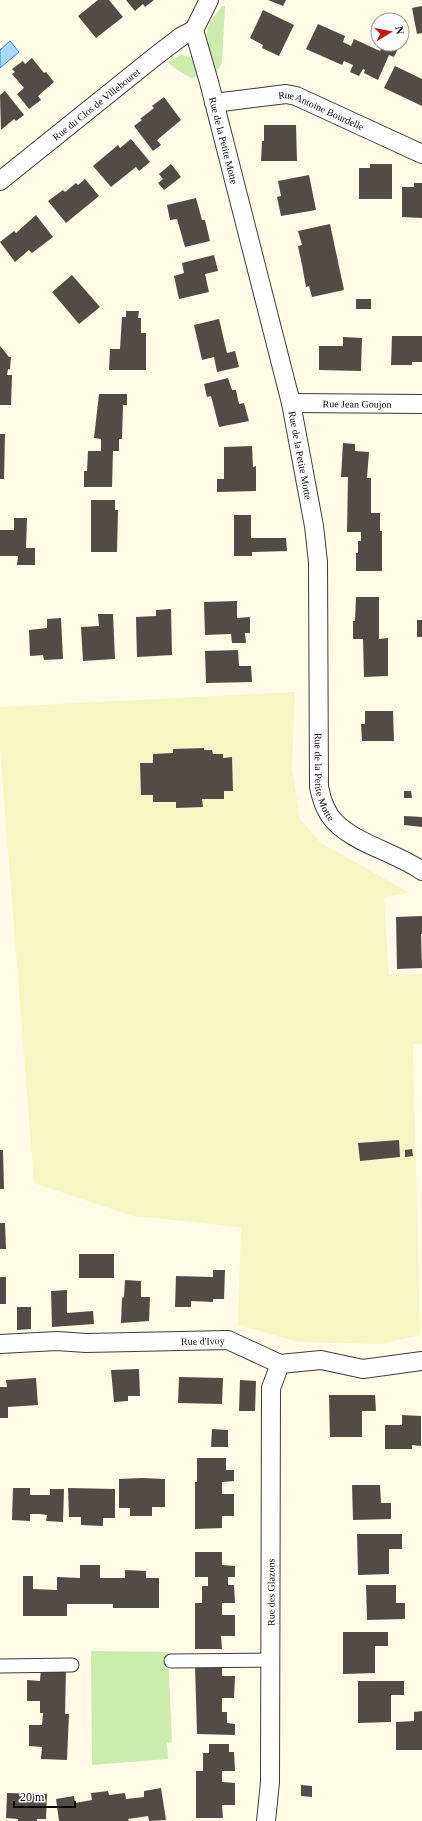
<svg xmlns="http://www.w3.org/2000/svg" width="422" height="1821" font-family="Georgia,serif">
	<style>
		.farmland { fill: #f7f5c4 }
		.green { fill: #cbecad }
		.water { fill: #a5d8fc; stroke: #268bd9 }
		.building { fill: #534b45 }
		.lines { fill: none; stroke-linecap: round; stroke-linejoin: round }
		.pedestrian-casing { stroke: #3c3c3c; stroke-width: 15 }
		.minor-casing { stroke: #3c3c3c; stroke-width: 20 }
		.pedestrian { stroke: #fff; stroke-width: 13 }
		.minor { stroke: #fff; stroke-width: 18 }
		.labels { text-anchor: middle; stroke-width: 4; stroke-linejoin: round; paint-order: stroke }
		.street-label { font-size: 10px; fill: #090909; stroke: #fff }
	</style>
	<rect width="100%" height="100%" fill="#fffbe6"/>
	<path class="farmland" d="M295,692L292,768L300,819L321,843L410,893L384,897L389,975L422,974V1044H413L420,1335L381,1344L297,1342L238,1325L241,1227L133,1216L34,1183L0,749V707Z"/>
	<path class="green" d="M222,6H225L222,63L216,73C212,61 203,36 209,24C212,17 219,12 222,6Z
		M181,55C194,56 196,65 199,76L191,78L174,68L168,62Z
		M91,1651L168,1652L172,1742L167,1743L168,1759L92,1765Z"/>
	<path class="water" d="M10,41L19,52L0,68V50Z"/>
	<path class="building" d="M98,0H109L123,17L96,38L78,16Z
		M126,0H154L145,7L143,4L135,11Z
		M268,0H286L283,6Z
		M422,6V33L417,34L412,8Z
		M263,10L294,25L279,56L262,48L263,45L250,38Z
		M318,24L345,36L343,42L351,46L354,39L380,51L383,44H400L394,57L389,55L378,80L364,73L365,70L363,69L359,76L350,72L353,65L344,61L342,65L306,49Z
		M32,58L44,73L46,72L54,82L38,96L41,100L29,109L17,94L24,88L12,74L15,72L12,69L23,61L25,64Z
		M395,66L422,79V106L384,88Z
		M5,91L24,115L16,121L14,119L1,130L0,95Z
		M164,97L181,120L157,140L161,145L153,151L134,126L142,120L140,119L154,108L152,106Z
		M264,125H296L297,161H261L262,141H264Z
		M131,139L150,162L139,171L136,167L111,187L93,166L118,145L120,148Z
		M171,164L181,177L164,190L158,183L163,179L159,174Z
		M370,164H392V199H359V168H370Z
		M309,175L316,210L281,216L277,197L281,196L278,181Z
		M85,179L99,196L66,223L48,201L63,190L65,192L76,183L78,185Z
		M414,183H422V218L402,217V187H414Z
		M196,198L202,220H205L210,241L185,247L177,219L170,220L167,205Z
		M36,215L53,237L32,253L29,250L15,262L0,242L14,231L16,233Z
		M330,224L344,290L312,297L309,286L306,287L302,265L298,246L302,245L298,231Z
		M214,255L218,271L205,274L209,292L179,299L174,276L184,273L182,263Z
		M72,275L100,307L79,324L52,292Z
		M356,299H371V309H356Z
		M126,311H139L138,318H141V333H146V370H109L110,349H120L122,317H126Z
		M219,319L227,353L235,351L239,367L217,372L214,357L202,360L194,325Z
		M392,336H422V362H412V365H391Z
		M343,337L362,338L361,371L319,370V346H343Z
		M0,346L9,357H11L10,369H8L7,375H12L11,405H0Z
		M228,378L232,390H236L239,404L244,403L249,421L219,427L211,396L207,397L204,384Z
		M99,394H127V405H123L122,439H119V451H113L112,487H84V471H87L88,451H101V439L94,438Z
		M0,434H5L4,479H0Z
		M343,443L355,444V451L369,452L367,478H371V513H380V531H382V571H356V553H358V541H361V532H347L348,477H341Z
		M252,446L253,467L256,466V491L217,492V479H224V447Z
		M91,500H115V510H118L117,552H91Z
		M234,515H251V538H286L287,551L252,552V556H234Z
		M14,518H27L26,548H35V565H17L18,556H0V530H14Z
		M356,597H379V639L388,638V676L364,677L363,639H353V621H355Z
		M237,601V618L250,617V633H245L246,643H232L231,634L205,635L204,602Z
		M171,609L172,655L137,657L136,617L156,616V610Z
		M98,614H113L115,659L83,661L81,627L99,626Z
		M61,618L63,659L44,660L43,655L30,656L29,630L47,628V619Z
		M417,620H422V637H417Z
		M238,650L239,666H251L252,682L206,683L205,651Z
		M365,711H393L394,741H362L361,724H365Z
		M204,748V750H212L213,754H223V758L232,757L233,791H224V799H202L203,807L176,808V802H153V795H141L140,763H153V754L173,753V749Z
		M404,791H411L412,798H404Z
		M404,816L422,817V827L404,825Z
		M422,916V934H421L422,968L397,969L396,917Z
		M399,1140L400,1157L360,1161L358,1143Z
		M412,1149L413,1156L405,1157V1150Z
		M0,1150H3L4,1189H0Z
		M0,1223H5L6,1249H0Z
		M79,1254H114V1278H79Z
		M213,1270H225L224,1299H213V1302L191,1301V1307H175L176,1276L213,1277Z
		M0,1277H6V1304H0Z
		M125,1280L141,1281V1297H150L149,1321L121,1323L122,1298L124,1297Z
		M67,1290V1313L93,1311L94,1324L52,1327L51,1291Z
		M17,1307H31V1329L17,1330Z
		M139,1369L140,1396H128V1401L114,1402L111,1370Z
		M179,1377L223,1378L222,1404L178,1403Z
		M36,1378L38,1405L8,1407V1418H0V1387H7L6,1380Z
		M240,1380L256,1381L255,1411H239Z
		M329,1395H375L376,1411H362V1437H330Z
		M402,1415L421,1416V1446L412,1445V1449H385V1425H402Z
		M212,1429L228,1430V1447H211Z
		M197,1458H226V1470H234V1481L222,1482V1494H234V1516H222V1528L195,1529V1482H197Z
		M142,1478L165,1479V1507H152V1516H130V1508H119V1479Z
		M352,1485H380L381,1503H391V1519L353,1520Z
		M13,1488H30V1495H50V1489H64L63,1522L46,1521L47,1515L39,1514H30V1521L12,1520Z
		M68,1488L115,1489V1518H103V1526L81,1525V1517H69Z
		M357,1534H402V1549H389V1574L358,1575Z
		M195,1552H222V1565L235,1566V1577H228V1585H234L235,1603H222V1615H235V1636H221L222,1649H195V1603H202V1586H208V1577H195Z
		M80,1565H100V1578H125V1570L146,1571V1578H159V1608H113V1604H67V1616H23V1576H33V1589L57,1590V1577L80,1578Z
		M366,1585H396V1603H405V1619L367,1620Z
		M343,1632H388V1646H375V1673L343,1674Z
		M222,1664V1676H235L234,1698H222V1712H227V1723L235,1724V1735L197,1734L195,1665Z
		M41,1668H66L65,1714H69L67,1760L41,1759L42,1747L29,1746V1725H42L43,1713H40V1701H27V1680L40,1681Z
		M358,1681H404V1695H391V1722L358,1723Z
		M422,1711V1750H396V1722L414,1721V1712Z
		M209,1744H229V1752H234L235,1771H222V1782L235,1783V1805H222L223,1818H196V1771H203V1753H209Z
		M301,1785L312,1786V1797L301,1796Z
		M161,1788L166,1820L149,1821L148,1816L128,1819L129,1821H59L56,1799L74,1796L75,1803L92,1800L91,1793L108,1791L109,1795L125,1793L126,1799L144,1797V1791Z
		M7,1793L47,1794L46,1819H37V1821H18V1819L6,1818Z"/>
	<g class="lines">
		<defs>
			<path id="pedestrian" d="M171,1661L270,1660
				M0,1666L72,1665"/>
			<g id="minor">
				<path id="s1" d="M209,0L194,30L209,82L291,403L314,526L318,562L319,787C321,797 324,807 330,816C348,842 396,852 422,871"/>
				<path id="s2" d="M214,103L286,94L296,96L422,154"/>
				<path id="s3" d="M0,181L157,55L182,36L194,30"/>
				<path id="s4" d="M291,403L422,404"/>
				<path id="s5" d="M0,1344L57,1341L86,1343L228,1340L280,1364L321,1360L363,1369L422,1361"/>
				<path id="s6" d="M266,1821L270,1782L271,1388L280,1364"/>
			</g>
		</defs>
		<use href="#pedestrian" class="pedestrian-casing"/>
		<use href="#minor" class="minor-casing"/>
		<use href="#pedestrian" class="pedestrian"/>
		<use href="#minor" class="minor"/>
	</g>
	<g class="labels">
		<g class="street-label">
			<text dy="4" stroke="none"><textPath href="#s3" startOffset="123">Rue du Clos de Villebouret</textPath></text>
			<text dy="4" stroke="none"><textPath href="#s2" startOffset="111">Rue Antoine Bourdelle</textPath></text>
			<text dy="4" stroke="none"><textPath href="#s1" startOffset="148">Rue de la Petite Motte</textPath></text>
			<text dy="4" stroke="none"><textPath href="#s4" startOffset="66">Rue Jean Goujon</textPath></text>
			<text dy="4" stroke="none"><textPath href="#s1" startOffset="472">Rue de la Petite Motte</textPath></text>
			<text dy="4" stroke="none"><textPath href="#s1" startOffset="796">Rue de la Petite Motte</textPath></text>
			<text dy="4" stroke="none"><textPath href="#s5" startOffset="203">Rue d'Ivoy</textPath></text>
			<text dy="4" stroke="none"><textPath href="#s6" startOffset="229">Rue des Glazons</textPath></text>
		</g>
	</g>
	<g transform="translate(390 32) rotate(80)"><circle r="19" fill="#ffffff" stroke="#9d9d9d"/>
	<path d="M0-3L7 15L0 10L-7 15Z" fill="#c41718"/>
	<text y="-6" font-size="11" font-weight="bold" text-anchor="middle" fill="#090909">N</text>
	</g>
	<path d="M14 1801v6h61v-6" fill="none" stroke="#090909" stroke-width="2"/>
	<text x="20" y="1801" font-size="12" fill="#090909" stroke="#ffffff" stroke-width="3" paint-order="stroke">20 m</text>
</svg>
